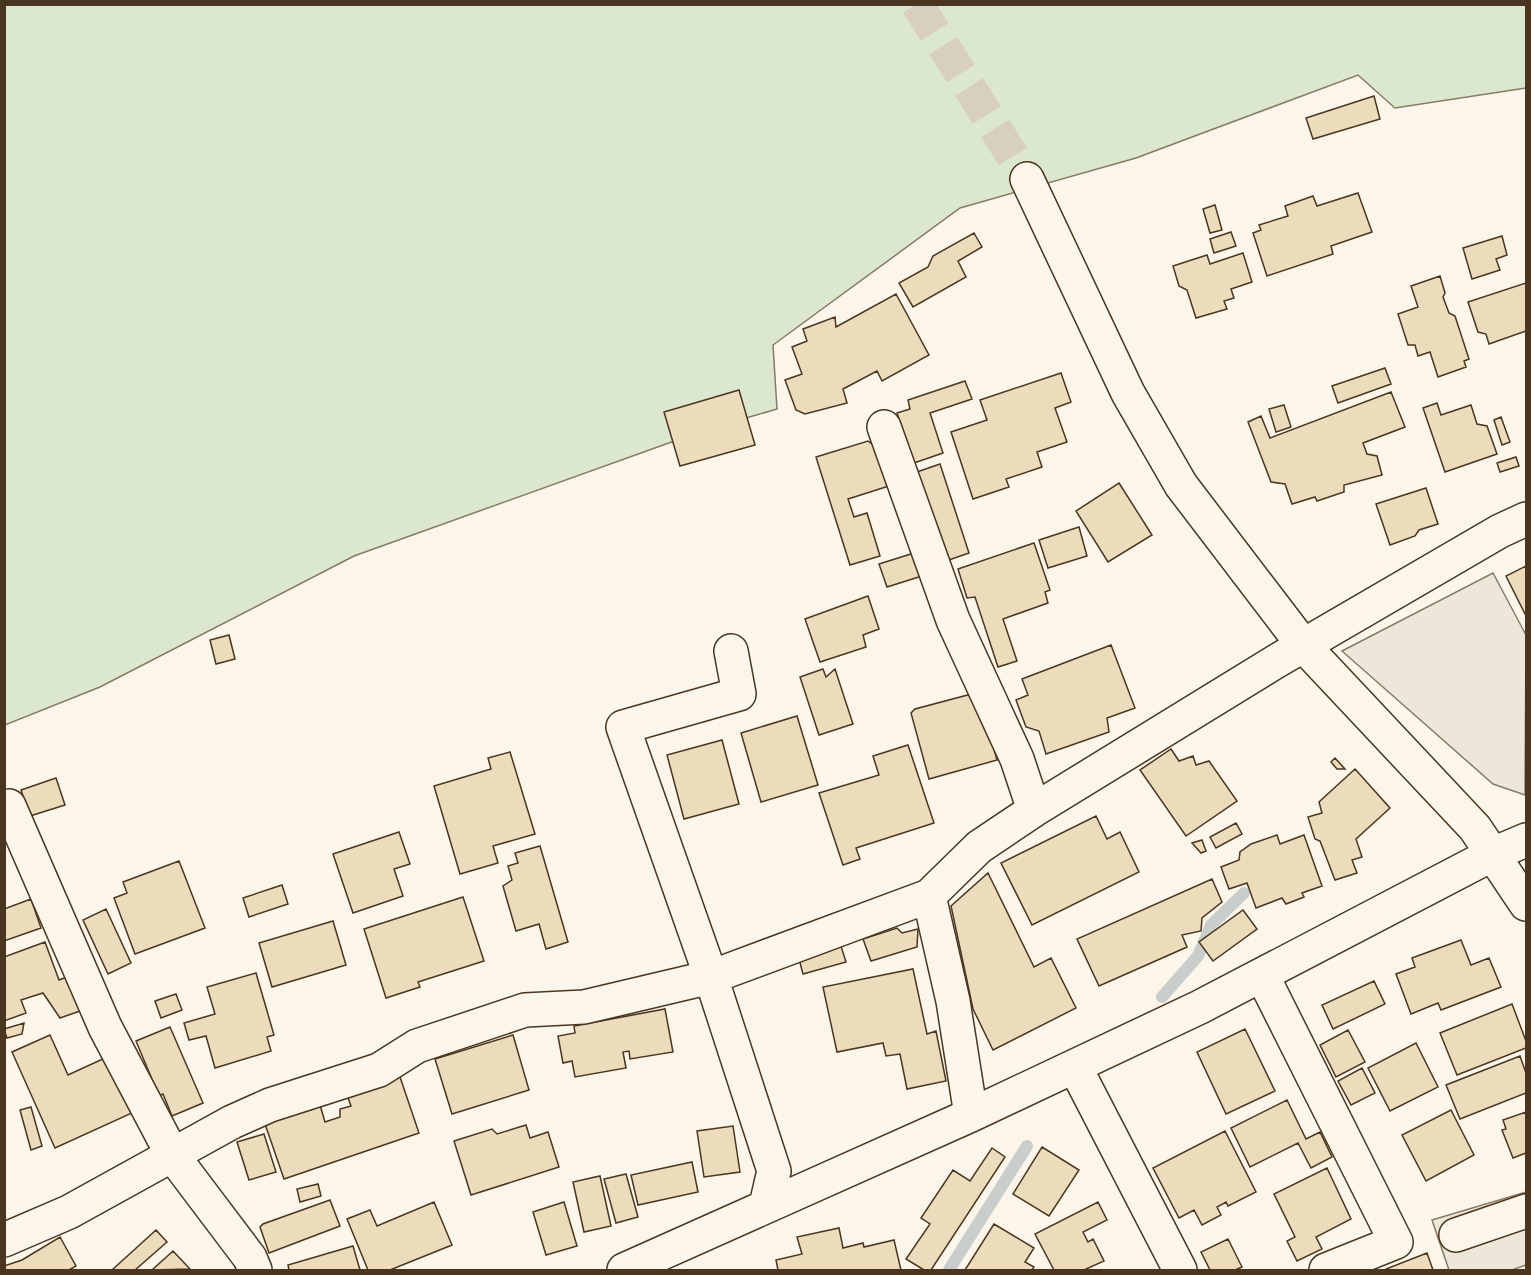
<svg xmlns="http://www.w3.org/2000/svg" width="1531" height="1275" font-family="'Libre Baskerville',serif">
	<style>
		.green { fill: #dce7d0; stroke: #887966; stroke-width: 1.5 }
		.parking { fill: #ede7d9; stroke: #887966; stroke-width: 1.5 }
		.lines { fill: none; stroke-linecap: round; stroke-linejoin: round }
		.stream { stroke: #c9cecd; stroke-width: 12 }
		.building { fill: #ecdcbc; stroke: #4a3520; stroke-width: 1.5 }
		.minor-tunnel { stroke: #d8cfc1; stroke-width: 33; stroke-dasharray: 33 16; stroke-linecap: butt }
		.minor-casing { stroke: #4a3520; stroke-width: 36 }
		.minor { stroke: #fbf6e9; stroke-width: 33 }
	</style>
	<rect width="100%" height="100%" fill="#fbf6e9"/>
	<path class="green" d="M5,5H1526V88L1395,108L1358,75L1136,158L960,208L773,345L777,409L705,430L354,556L100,687L5,725Z"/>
	<path class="parking" d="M1493,573L1526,635L1525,795L1493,784L1342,651Z
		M1526,1192V1265L1512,1270H1449L1432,1220Z"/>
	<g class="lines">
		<path class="stream" d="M1162,997L1198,956L1211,925L1244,893
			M949,1270L1027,1146"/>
	</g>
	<path class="building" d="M1374,96L1380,119L1313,139L1306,118Z
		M1358,193L1372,232L1331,246L1333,254L1267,276L1253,233L1261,230L1259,225L1288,216L1285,206L1313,196L1317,206Z
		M1215,205L1222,230L1210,233L1203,209Z
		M1231,232L1236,246L1214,253L1210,239Z
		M974,233L982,247L958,261L966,277L913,307L899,283L928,267L933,256Z
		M1502,236L1507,255L1496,259L1500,270L1472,279L1463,248Z
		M1243,253L1252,282L1231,289L1234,298L1224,301L1227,309L1196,318L1187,290L1179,286L1173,266L1207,255L1210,264Z
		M1440,276L1445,293L1443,297L1449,313L1455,316L1469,359L1464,361L1466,367L1438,377L1430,352L1418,356L1415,345H1408L1398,314L1418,307L1411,286Z
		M1526,283V331L1489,344L1486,334L1478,332L1468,302Z
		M896,294L929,355L882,381L877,371L843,389L847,403L805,414L796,410L785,380L802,374L792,347L807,341L803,329L835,317L836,327Z
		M1385,368L1391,384L1338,403L1332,386Z
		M1061,373L1071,402L1055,408L1067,442L1037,452L1042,467L1006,479L1009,487L973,499L951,432L987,420L980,400Z
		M965,381L972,399L930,413L943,453L914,463L897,413L910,409L908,400Z
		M739,390L755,445L680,466L664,412Z
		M1391,392L1405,427L1363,443L1367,454L1377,456L1382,475L1344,485V492L1317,501L1315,497L1292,504L1285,484L1271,482L1248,422L1261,416L1270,438Z
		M1437,403L1441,415L1471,405L1477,424L1487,426L1497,454L1445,472L1423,408Z
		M1284,405L1291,427L1276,432L1269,409Z
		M1501,417L1510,442L1502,445L1494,420Z
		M868,441L881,451L892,485L848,499L854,517L867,513L880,556L850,565L816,457Z
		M1516,457L1519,466L1500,472L1497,463Z
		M940,464L969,553L943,562L914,473Z
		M1119,483L1152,535L1108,562L1076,511Z
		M1426,488L1438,524L1419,530L1415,536L1390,545L1376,504Z
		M1079,527L1087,556L1048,568L1039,540Z
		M1034,543L1050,590L1045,592L1048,603L1003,619L1017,661L998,667L975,597L967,598L958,569Z
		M914,553L922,576L887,587L879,564Z
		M1526,566V616L1506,576Z
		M868,596L879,629L863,635L866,647L820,662L805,619Z
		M229,635L235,659L216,664L210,640Z
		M1111,645L1135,708L1107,718L1109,732L1046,754L1039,731L1026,727L1016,700L1028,695L1022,679Z
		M823,669L826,677L835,669L853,724L819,735L800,677Z
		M979,692L997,760L929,779L911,713L915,709Z
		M797,716L818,785L761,802L741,733Z
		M722,740L739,804L684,819L667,755Z
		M908,745L934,823L856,848L860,859L843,865L819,793L879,775L873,756Z
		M1171,749L1179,761L1193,756L1196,765L1209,761L1237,801L1186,836L1140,770Z
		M510,752L535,834L493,846L498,863L460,874L434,786L491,769L488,758Z
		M1335,758L1345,769H1337L1331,762Z
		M1355,769L1390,808L1356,839L1362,857L1352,860L1357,873L1335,880L1320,841L1315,839L1308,817L1322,813L1319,802Z
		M56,778L65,805L30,816L21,790Z
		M1096,816L1107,839L1120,832L1139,872L1032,925L1001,863Z
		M1236,823L1242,834L1216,848L1210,837Z
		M399,832L410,864L394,869L403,896L353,913L333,854Z
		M1277,835L1280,844L1304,835L1322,886L1302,893L1304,897L1286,904L1282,898L1256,908L1247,883L1229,889L1221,867L1239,860L1240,852L1251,844Z
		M1202,840L1206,851L1201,853L1192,843Z
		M540,846L568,942L546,949L539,924L516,931L503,886L512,880L508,866L518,863L515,853Z
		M179,861L205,928L135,954L114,898L127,893L123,882Z
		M988,873L1034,967L1051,958L1076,1008L993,1050L973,1009L951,906Z
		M1212,879L1222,902L1202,918L1201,931L1182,935L1187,947L1099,986L1077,939Z
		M282,885L288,904L249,917L243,898Z
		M463,897L484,961L418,982L420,987L386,998L364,929Z
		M31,899L41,928L4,941V909Z
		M106,909L131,963L108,974L83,920Z
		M1243,910L1257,929L1213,961L1199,942Z
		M333,921L346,965L272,987L259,943Z
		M897,928L902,933L918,929L917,947L871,961L863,939Z
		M1461,940L1471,965L1489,958L1501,987L1441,1010L1438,1003L1411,1014L1396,974L1415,967L1412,958Z
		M45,942L59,980L67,977L80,1011L60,1018L43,993L21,1000L26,1013L4,1021V957Z
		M840,943L846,962L803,974L798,955Z
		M913,969L927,1034L936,1031L946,1081L907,1089L900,1054L886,1056L883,1043L837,1052L823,987Z
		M256,973L274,1035L267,1037L271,1051L215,1068L206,1036L189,1040L184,1023L215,1014L207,987Z
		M1374,981L1385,1004L1333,1029L1322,1005Z
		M176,994L182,1010L161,1018L155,1001Z
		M1512,1004L1526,1041V1048L1457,1075L1440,1033Z
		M665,1009L673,1052L630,1059L629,1051L623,1052L626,1068L575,1077L572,1061L563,1063L558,1036L575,1033L574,1026Z
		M24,1023L22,1034L7,1038L4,1029Z
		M170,1027L203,1103L172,1116L163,1094L159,1096L136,1041Z
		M1245,1029L1275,1091L1226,1114L1197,1052Z
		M1348,1030L1365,1062L1336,1077L1320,1045Z
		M50,1035L68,1075L107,1057L132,1113L55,1148L12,1052Z
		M513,1035L529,1090L452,1114L435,1059Z
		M1416,1043L1438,1087L1390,1111L1368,1068Z
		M1520,1056L1526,1073V1093L1460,1119L1446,1085Z
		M1362,1068L1375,1093L1351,1105L1338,1081Z
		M400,1077L419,1133L284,1179L265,1124L320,1105L325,1122L340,1117V1109L351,1106L347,1095Z
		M1287,1100L1306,1139L1320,1132L1332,1157L1311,1168L1298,1143L1250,1167L1231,1128Z
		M31,1107L42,1146L31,1150L20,1110Z
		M1451,1110L1474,1155L1426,1181L1402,1135Z
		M1526,1112V1153L1513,1158L1502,1130L1506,1129L1503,1120Z
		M526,1125L530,1138L548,1132L559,1167L471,1195L454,1141L492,1129L497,1134Z
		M733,1126L740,1172L704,1177L697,1131Z
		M1225,1131L1256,1192L1228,1206L1226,1202L1217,1207L1221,1215L1202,1225L1194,1210L1179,1218L1153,1168Z
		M264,1134L276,1172L249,1180L237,1142Z
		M1042,1147L1079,1170L1049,1216L1013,1194Z
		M992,1148L1005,1157L931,1270H924L906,1259L930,1224L921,1218L953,1170L970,1181Z
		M692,1162L698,1192L638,1205L631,1175Z
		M1327,1168L1351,1219L1316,1237L1322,1249L1297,1261L1287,1241L1295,1237L1274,1194Z
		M626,1174L638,1217L616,1223L604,1179Z
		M600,1176L611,1226L584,1232L573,1182Z
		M318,1184L321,1196L300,1202L297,1189Z
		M330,1200L340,1226L269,1253L260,1227L263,1224Z
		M434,1202L452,1245L390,1270H368L347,1219L370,1210L377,1226Z
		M564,1202L577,1246L546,1255L533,1212Z
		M1098,1202L1107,1220L1083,1232L1088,1242L1093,1239L1104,1261L1084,1270H1054L1035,1234Z
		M994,1224L1034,1248L1025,1262L1034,1267L1032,1270H965Z
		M839,1228L843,1248L863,1243L864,1247L894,1240L901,1270H778L776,1260L802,1254L797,1237Z
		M156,1230L167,1242L135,1270H112Z
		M60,1237L76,1266L69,1270H4V1266L22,1260Z
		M1228,1239L1242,1267L1235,1270H1210L1201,1252Z
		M353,1246L360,1270H289L288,1265Z
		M173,1251L190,1269L152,1270Z
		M1427,1253L1433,1270H1387L1386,1269Z"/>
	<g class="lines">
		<path class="minor-tunnel" d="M917,4L1027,179"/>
		<defs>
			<path id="minor" d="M1027,179L1128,393L1181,485L1303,645L1475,828L1526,904
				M884,427L953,620L1017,759L1034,810
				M731,651L739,694L623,727L711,977L774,1171L766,1205
				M9,806L105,1027L173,1156L250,1258L255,1270
				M1262,975L1396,1242L1326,1270
				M1075,1067L1180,1270
				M971,1115L953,1001L929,896L979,847L1034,810L1275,662L1500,531L1526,519
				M1456,1235L1526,1211
				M4,1240L69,1212L232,1122L270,1105L379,1070L417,1046L525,1010L584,1007L711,977L929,896
				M624,1270L971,1115L1200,1007L1493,854L1526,840"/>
		</defs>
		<use href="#minor" class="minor-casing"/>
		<use href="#minor" class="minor"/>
	</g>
	<rect width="1531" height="1275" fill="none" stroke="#4a3520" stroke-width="12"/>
</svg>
